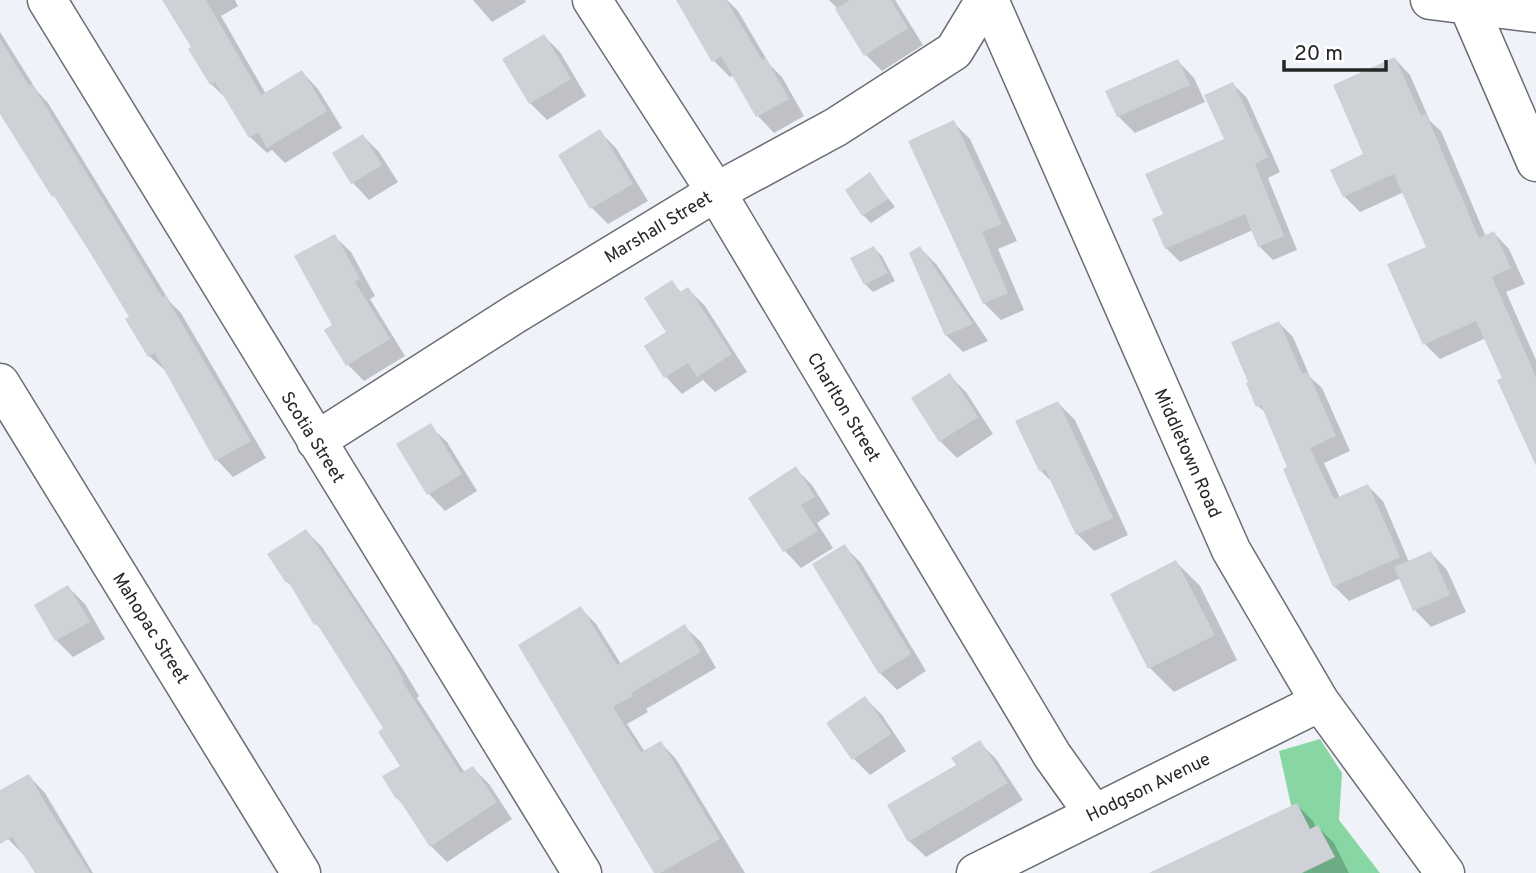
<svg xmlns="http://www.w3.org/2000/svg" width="1536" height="873" font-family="Overpass,sans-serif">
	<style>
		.forest { fill: #89d6a5 }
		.shadow { fill: #0003 }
		.building { fill: #ced2d7 }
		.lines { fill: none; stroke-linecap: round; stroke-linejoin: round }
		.minor-casing { stroke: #6a6d72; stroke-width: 41 }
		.minor { stroke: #fff; stroke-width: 38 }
		.labels { text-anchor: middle; stroke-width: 6; stroke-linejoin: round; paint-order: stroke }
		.street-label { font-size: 18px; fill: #242628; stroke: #fff }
	</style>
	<rect width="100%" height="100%" fill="#eff2f8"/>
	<path class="forest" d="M1320,739L1342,773L1339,820L1380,873H1289L1299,841L1279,751Z"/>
	<path class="shadow" d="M164,0H235L238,6L221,16L266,94L302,72L318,89L342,128L285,163L272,150L267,153L250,137L229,101L211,84L193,48Z
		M473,0H525L526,2L492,22Z
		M677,0H727L738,11L770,65L782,77L804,116L774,133L758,116L734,75L730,77L714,61Z
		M829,0H895L923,45L882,71L866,55L836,7Z
		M0,32L37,91L48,103L170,302L181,313L266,458L233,477L217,460L167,372L149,356L131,317L0,110Z
		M544,36L560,52L586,96L547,120L530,103Z
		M1395,59L1410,75L1430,121L1441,131L1486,237L1494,233L1509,249L1525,284L1506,292L1536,360V462L1486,338L1440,359L1425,344L1429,248L1404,192L1360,212L1344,196L1366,155Z
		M1178,61L1194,78L1205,102L1135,133L1118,116Z
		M1233,84L1247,98L1280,172L1268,178L1297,250L1273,260L1259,246L1253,230L1180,262L1166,248L1165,215L1226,140Z
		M954,123L970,139L1017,241L998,249L1024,310L1001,320L984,303Z
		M600,132L616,148L648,201L608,224L592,208Z
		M363,136L379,152L398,182L369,200L353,183L335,153Z
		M870,175L895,207L871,223L863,215Z
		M334,236L351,252L375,296L370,299L405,356L364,381L348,365L335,325Z
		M874,248L882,256L895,281L873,292L865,284Z
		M920,248L937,265L988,341L963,352L946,335Z
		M671,282L682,293L688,289L705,306L747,372L715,392L703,380L682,394L666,377L646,347L668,332Z
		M1279,323L1293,337L1310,377L1322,388L1350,451L1324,463L1340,498L1368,486L1383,501L1409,562L1431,553L1447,570L1466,612L1431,627L1415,610L1401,578L1349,601L1334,586L1290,468L1267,414L1258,406Z
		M949,375L966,392L993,434L957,458L940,441Z
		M1058,403L1075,420L1128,535L1094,551L1077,534L1054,484L1040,470Z
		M430,426L447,442L477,491L445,511L429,494L399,445Z
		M796,469L812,485L830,514L817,523L833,548L801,568L785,551L750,498Z
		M306,531L322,547L404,671L419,696L417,698L465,773L473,768L489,784L512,819L447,862L431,846L406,808L397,798L402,767L385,729L326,634L316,624L295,589L287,582Z
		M845,547L861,563L926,671L897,690L880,673Z
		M1176,562L1200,586L1237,660L1174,692L1150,668L1113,595Z
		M68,587L85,604L105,639L73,657L56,640Z
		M580,608L596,624L621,664L685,627L701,642L716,668L646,709L648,712L627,724L645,752L661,743L676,759L745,873H656Z
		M865,698L882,715L906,751L870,775L854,759L829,723Z
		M979,742L996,759L1023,800L926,857L909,841L959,766Z
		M29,776L45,793L93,873H37L25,856L8,839L0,825V801Z
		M1297,805L1313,821L1316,828L1318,827L1334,843L1349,873H1151Z"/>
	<path class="building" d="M162,0H206L261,95L302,70L327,111L267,148L258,132L249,138L215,82L210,85L188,49L191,47Z
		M676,0H726L762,60L766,58L789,99L756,117L721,56L712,62Z
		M850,0H891L908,28L864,56L835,9Z
		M544,34L571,79L529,104L502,59Z
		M0,39L29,86L32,84L162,297L165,295L251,441L215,461L155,353L148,357L125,319L129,317L88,249L54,196L52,197L0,114Z
		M1395,57L1421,116L1426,114L1479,238L1494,231L1511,268L1492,277L1536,377V466L1497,380L1502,378L1476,321L1423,345L1387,264L1426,247L1394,174L1343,197L1330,170L1363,154L1333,85Z
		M1178,59L1190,85L1117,117L1105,91Z
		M1233,82L1268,157L1255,164L1284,236L1258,247L1245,214L1165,249L1152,219L1163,214L1145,174L1224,139L1204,95Z
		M954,120L1002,224L982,232L1008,293L983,304L908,141Z
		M600,129L633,184L590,209L558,155Z
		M363,134L382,165L351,184L332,153Z
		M870,172L888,199L862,216L845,190Z
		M335,234L360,279L355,282L390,339L346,366L324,330L332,325L294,256Z
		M874,246L888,273L864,285L850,258Z
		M920,246L973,324L945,336L909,253Z
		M672,280L680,292L688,287L732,354L697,377L688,363L664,378L644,346L666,332L644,298Z
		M1279,321L1302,374L1308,372L1336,436L1310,448L1334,499L1368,484L1400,557L1333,587L1283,469L1287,467L1261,405L1256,407L1246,383L1248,382L1231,342Z
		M950,373L978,417L939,442L911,398Z
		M1058,401L1113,518L1076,535L1045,469L1039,471L1015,421Z
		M431,423L462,474L427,495L396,444Z
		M796,466L815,497L801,505L818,531L783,552L748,498Z
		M306,529L389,653L404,680L402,681L461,773L473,766L497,802L430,847L398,798L396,799L382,776L400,766L378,732L383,728L317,624L314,625L288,581L286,583L267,554Z
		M845,544L911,654L879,674L812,564Z
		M1431,551L1450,595L1413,611L1394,567Z
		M1176,560L1215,635L1148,669L1110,594Z
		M68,585L90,622L55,641L34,605Z
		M581,606L617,665L685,624L701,652L631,693L633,696L613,707L641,752L661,741L720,839L660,873H654L518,645Z
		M865,696L891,734L852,760L826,723Z
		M980,740L1008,783L908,842L887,805L956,765L951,758Z
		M29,774L47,806L90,873H35L12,837L0,844V790Z
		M1297,803L1310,829L1318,825L1335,857L1302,873H1149Z"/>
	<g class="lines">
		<defs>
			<path id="minor" d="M47,0L582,873
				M592,0L716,192L1052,755L1094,814
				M989,0L1231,550L1320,702L1445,873
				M1430,0L1536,13
				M1468,5L1536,162
				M0,383L301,873
				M316,441L515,314L716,192L836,127L954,51L985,0
				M976,873L1320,702"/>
		</defs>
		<use href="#minor" class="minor-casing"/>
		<use href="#minor" class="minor"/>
	</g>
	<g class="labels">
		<g class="street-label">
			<text transform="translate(658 227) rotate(-31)" y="6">Marshall Street</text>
			<text transform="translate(844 407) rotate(59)" y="6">Charlton Street</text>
			<text transform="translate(313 437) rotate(58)" y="6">Scotia Street</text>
			<text transform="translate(1188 453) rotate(66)" y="6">Middletown Road</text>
			<text transform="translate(151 628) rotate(58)" y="6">Mahopac Street</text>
			<text transform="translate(1148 787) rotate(-26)" y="6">Hodgson Avenue</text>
		</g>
	</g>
	<path d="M1284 60v10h102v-10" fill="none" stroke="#242628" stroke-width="3.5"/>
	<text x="1294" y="60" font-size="21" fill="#242628" stroke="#ffffff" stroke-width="5" paint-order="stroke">20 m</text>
</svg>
